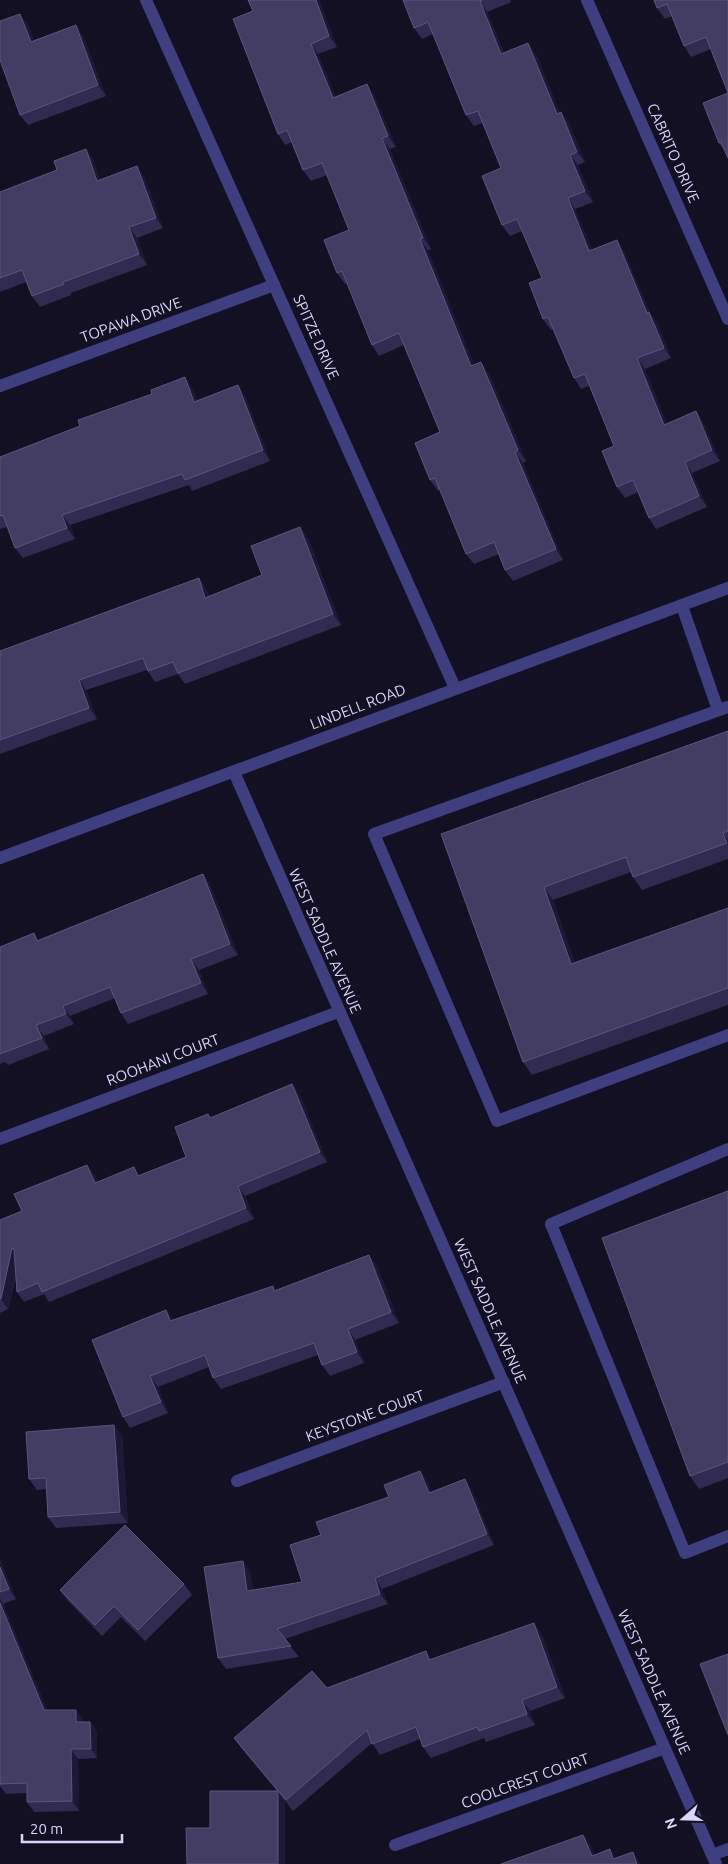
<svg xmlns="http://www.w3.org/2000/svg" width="728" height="1864" font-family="Ubuntu,sans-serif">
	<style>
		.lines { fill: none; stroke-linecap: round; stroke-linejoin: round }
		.service { stroke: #3f3f80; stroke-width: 12 }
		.minor { stroke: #3f3f80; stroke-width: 12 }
		.tertiary { stroke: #3f3f80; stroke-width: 12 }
		.wall { fill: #312b51 }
		.shaded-wall { fill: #1d1837 }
		.building { fill: #433d63; stroke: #5b567b }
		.labels { text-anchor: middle; stroke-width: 4.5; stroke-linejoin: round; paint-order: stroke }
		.street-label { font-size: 15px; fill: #dad7fc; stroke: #131024 }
	</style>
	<rect width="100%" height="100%" fill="#131024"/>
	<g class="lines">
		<path class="service" d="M682,606L718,710
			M728,707L374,834L497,1121L728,1035
			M728,1149L551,1224L685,1553L728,1536"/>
		<path class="minor" d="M587,0L728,319
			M0,386L274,285
			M234,772L716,1864
			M0,1139L338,1012
			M237,1481L504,1382
			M395,1845L665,1748
			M712,1855L728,1849"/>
		<path class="tertiary" d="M146,0L455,688
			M0,858L728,588"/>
	</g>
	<path class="wall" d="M248,0H319L337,47L318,54L336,97L367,84L374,95L396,147L390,149L431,249L428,250L474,365L489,373L526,461L523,463L563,560L513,581L505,570L499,554L474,564L466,554L440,490L438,491L430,480L440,432L404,345L379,356L372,345L347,283L345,284L337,273L349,230L327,175L311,181L303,170L292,142L285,145L278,134L253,11Z
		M403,0H510L511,2L487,12L504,53L536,54L560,113L569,123L585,162L578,165L593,202L575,209L592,250L624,251L650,313L657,323L671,358L645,369L667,424L696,411L703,422L720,461L692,473L707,507L656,529L649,518L638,492L625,498L617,487L614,446L589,386L581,389L574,378L553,329L551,330L543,319L542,278L522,231L510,236L502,225L501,168L482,123L474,126L466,115L433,34L422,39L414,28Z
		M654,0H728L711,49L691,57L684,46L672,16L665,19L657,8Z
		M20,14L28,25L34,40L76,25L83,36L106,96L28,125L20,115Z
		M728,93L726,153L719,143Z
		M86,149L93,160L100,180L137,166L144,177L163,228L137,238L147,265L71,293V295L40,307L32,296L26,282L0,292V192L57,170Z
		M238,385L245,396L270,461L192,491L189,485L70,525L75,539L23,558L15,548L7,527L0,529V457L192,388L197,401Z
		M308,538L341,625L185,684L178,674L155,682L147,670L86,690L97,719L0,754V651L199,578L206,589L209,596L262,575Z
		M728,731V859L642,890L633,877L631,872L553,900L575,963L728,908V1005L532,1075L523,1062L441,834Z
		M203,874L210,885L238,955L199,970L208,994L128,1024L121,1013L115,998L70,1016L74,1024L44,1036L49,1049L8,1065L5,1062L0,1064V947L34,933L38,940Z
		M292,1084L300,1095L327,1162L245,1196L254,1219L49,1302L44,1294L24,1302L17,1292L16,1276L8,1309L0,1313V1220L22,1211L95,1175L97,1182L140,1175L186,1157L211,1118Z
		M728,1191V1478L699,1489L690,1476Z
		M369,1255L377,1266L399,1323L355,1340L364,1363L330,1376L322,1365L318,1355L221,1389L213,1378L209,1367L158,1387L168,1413L130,1428L123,1417L166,1310L173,1320L276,1290Z
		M114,1425L122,1436L128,1523L56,1528L48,1517L46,1489L37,1490L29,1479Z
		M420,1471L428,1482L431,1492L472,1490L494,1545L382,1589L388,1604L285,1639L299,1657L226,1669L218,1658L250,1572L253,1590L302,1582L321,1535L389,1497Z
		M0,1560L16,1599L3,1604L47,1710H76L83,1719V1722H90L97,1732V1758L78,1759L79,1811L34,1812L27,1802V1793L6,1794L0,1786Z
		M184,1584L192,1595L145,1641L121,1617L102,1636L68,1601L60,1590Z
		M542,1634L565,1698L530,1711L535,1725L486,1742L484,1738L431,1758L423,1747L420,1739L380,1755L372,1743L293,1811L284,1799L285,1802V1864H187L277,1791L242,1749L234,1738L327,1688L426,1651L432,1660Z"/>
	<path class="shaded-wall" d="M316,0H319L337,47L329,36Z
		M480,1L487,12L508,65L501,54Z
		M20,14L28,25L39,52L31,42Z
		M76,25L83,36L106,96L98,85Z
		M528,43L536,54L565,125L557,114Z
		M311,44L318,54L341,109L333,98Z
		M367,84L374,95L396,147L388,136Z
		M561,112L569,123L585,162L577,152Z
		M382,138L390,149L431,249L423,238Z
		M86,149L93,160L105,192L97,181Z
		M570,155L578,165L593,202L585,191Z
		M137,166L144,177L163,228L156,218Z
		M568,198L575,209L597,262L589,251Z
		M129,227L137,238L147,265L139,254Z
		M420,239L428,250L479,377L471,366Z
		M617,240L624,251L650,313L657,323L671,358L664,348L647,313Z
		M637,358L645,369L672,436L664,425Z
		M481,362L489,373L526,461L518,450Z
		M185,377L192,388L202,413L194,402Z
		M238,385L245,396L270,461L263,450Z
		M696,411L703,422L720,461L712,450Z
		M515,452L523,463L563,560L556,549Z
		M685,462L692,473L707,507L699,496Z
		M62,515L70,525L75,539L67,528Z
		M300,527L308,538L341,625L333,614Z
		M199,578L206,589L213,608L205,598Z
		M79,680L86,690L97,719L89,708Z
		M723,833L728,840V845L727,843Z
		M203,874L210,885L238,955L230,944Z
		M544,887L553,900L581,978L571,964Z
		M191,959L199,970L208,994L201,983Z
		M63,1006L70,1016L74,1024L66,1014Z
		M36,1025L44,1036L49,1049L42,1038Z
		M292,1084L300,1095L327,1162L320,1152Z
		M87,1165L95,1175L102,1193L95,1183Z
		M134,1167L141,1177L138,1176Z
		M238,1186L245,1196L254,1219L246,1208Z
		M12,1248L19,1259L8,1309L1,1299Z
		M369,1255L377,1266L399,1323L391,1312Z
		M166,1310L173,1321H170Z
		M348,1329L355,1340L364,1363L357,1352Z
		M150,1376L158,1387L168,1413L161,1402Z
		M114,1425L122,1436L128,1523L120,1512Z
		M420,1471L428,1482L436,1504L429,1493Z
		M465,1479L472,1490L494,1545L487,1534Z
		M0,1560L16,1599L9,1589L0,1567Z
		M243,1561L250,1572L255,1602L247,1591Z
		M375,1578L382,1589L388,1604L380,1594Z
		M0,1599L3,1604L51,1720L44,1710L0,1603Z
		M534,1623L542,1634L565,1698L557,1687Z
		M426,1651L433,1662L429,1660Z
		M522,1700L530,1711L535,1725L527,1714Z
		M76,1710L83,1719V1732L76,1722Z
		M90,1722L97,1732V1758L91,1749Z
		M71,1749L78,1759L79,1811L72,1801Z
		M278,1791L285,1802V1864H278Z
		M583,1835L591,1845L598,1864L592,1856Z
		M610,1849L617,1860L613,1859Z
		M633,1852L640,1862L641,1864H637Z"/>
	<path class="building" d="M248,0H316L329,36L311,44L333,98L367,84L388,136L382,138L423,238L420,239L471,366L481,362L518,450L515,452L556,549L505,570L494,542L466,554L435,478L430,480L415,443L440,432L399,333L372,345L342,271L337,273L324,240L349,230L322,163L303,170L287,130L278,134L233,19L253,11Z
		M403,0H482L480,1L501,54L528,43L557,114L561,112L577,152L570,155L585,191L568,198L589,251L617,240L647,313L649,312L664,348L637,358L664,425L696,411L712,450L685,462L699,496L649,518L633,480L617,487L602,451L614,446L585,374L574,378L548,317L543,319L529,283L542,278L517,219L502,225L482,176L501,168L478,111L466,115L428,22L414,28Z
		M654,0H728V93L706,37L684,46L667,4L657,8Z
		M20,14L31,42L76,25L98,85L20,115L0,60V21Z
		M728,93V158L721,142L719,143L703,103Z
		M86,149L97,181L137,166L156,218L129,227L139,254L63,282L64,284L32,296L22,270L0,278V192L57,170L54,161Z
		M185,377L194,402L238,385L263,450L185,480L182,474L62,515L67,528L15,548L3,515L0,516V457L80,426L78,420L152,394L151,390Z
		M300,527L333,614L178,673L173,662L148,671L143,658L79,680L89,708L0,740V651L199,578L205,598L262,575L251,546Z
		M728,731V831L723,833L727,843L633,877L626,857L544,887L571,964L728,908V988L523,1062L441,834Z
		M203,874L230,944L191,959L201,983L121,1013L110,987L63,1006L66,1014L36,1025L42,1038L0,1054V947L34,933L37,941Z
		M292,1084L320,1152L238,1186L246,1208L42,1292L38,1283L17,1292L14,1249L12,1248L1,1299H0V1220L22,1211L14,1194L87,1165L95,1183L134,1167L138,1176L186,1157L175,1127L208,1114L210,1118Z
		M728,1191V1462L690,1476L602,1238Z
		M369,1255L391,1312L348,1329L357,1352L322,1365L314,1343L213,1378L205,1355L150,1376L161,1402L123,1417L92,1340L166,1310L170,1321L273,1286L274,1291Z
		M114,1425L120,1512L48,1517L46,1478L29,1479L26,1432Z
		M420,1471L429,1493L465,1479L487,1534L375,1578L380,1594L277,1629L291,1646L218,1658L204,1567L243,1561L247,1591L302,1582L290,1545L321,1535L316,1522L389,1497L384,1485Z
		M125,1525L184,1584L138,1630L114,1606L95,1625L60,1590Z
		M0,1567L9,1589L0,1592Z
		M0,1603L44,1710H76V1722H90L91,1749H71L72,1801L27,1802V1783L0,1784Z
		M534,1623L557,1687L522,1700L527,1714L479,1731L477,1727L423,1747L416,1727L372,1744L367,1730L286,1800L234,1738L312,1671L327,1688L426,1651L429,1660Z
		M728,1654V1735L700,1664Z
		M210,1791H278V1864H187L186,1828H210Z
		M583,1835L592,1856L610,1849L613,1859L633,1852L637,1864H501Z"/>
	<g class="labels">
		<g class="street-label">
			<text transform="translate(673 153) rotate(66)" y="5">CABRITO DRIVE</text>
			<text transform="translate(131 320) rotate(-20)" y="5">TOPAWA DRIVE</text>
			<text transform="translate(316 337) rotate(66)" y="5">SPITZE DRIVE</text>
			<text transform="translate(358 707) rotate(-21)" y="5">LINDELL ROAD</text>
			<text transform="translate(325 941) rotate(66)" y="5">WEST SADDLE AVENUE</text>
			<text transform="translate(163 1060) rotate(-21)" y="5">ROOHANI COURT</text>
			<text transform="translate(490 1311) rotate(66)" y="5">WEST SADDLE AVENUE</text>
			<text transform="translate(365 1416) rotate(-20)" y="5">KEYSTONE COURT</text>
			<text transform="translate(654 1682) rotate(66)" y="5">WEST SADDLE AVENUE</text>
			<text transform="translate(525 1781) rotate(-20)" y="5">COOLCREST COURT</text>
		</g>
	</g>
	<g transform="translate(683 1819) rotate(250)" stroke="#131024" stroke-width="4" paint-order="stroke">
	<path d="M0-4L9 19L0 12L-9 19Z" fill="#dad7fc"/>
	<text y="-8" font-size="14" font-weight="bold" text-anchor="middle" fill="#dad7fc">N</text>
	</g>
	<path d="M22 1834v8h100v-8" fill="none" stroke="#dad7fc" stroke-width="2.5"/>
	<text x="30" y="1834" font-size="15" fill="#dad7fc" stroke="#131024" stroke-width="4" paint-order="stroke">20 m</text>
</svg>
